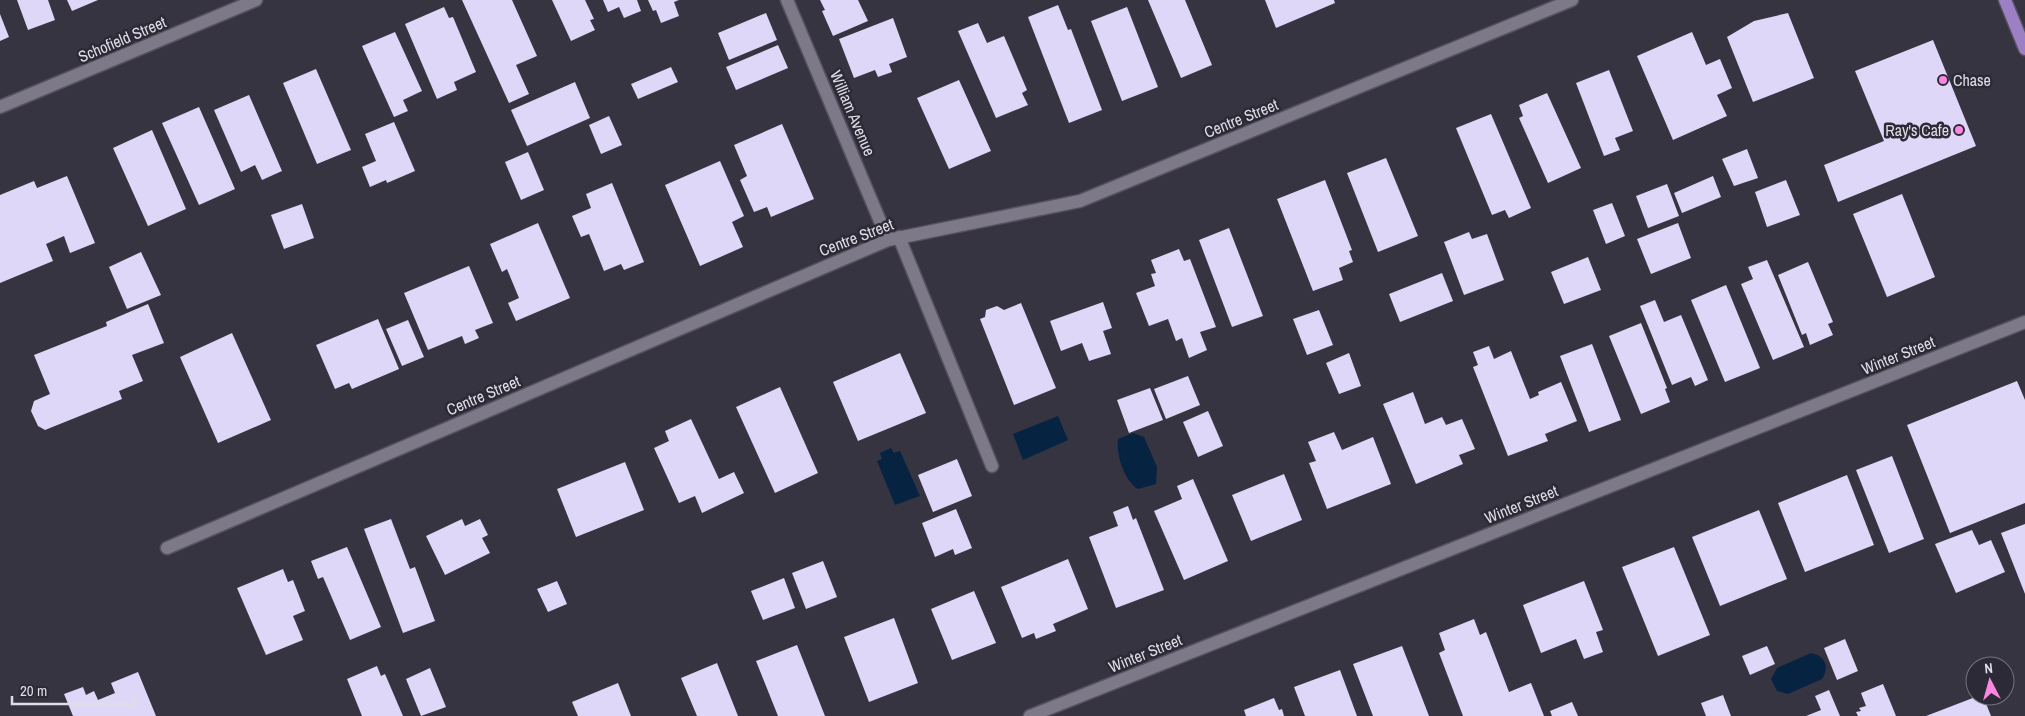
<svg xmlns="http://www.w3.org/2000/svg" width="2025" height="716" font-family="'Archivo Narrow',sans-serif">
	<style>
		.water { fill: #062342 }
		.building { fill: #dfd7f7 }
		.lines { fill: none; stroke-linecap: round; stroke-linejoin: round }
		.minor-casing { stroke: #55515d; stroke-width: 15 }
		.major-casing { stroke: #55515d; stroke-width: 15 }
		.minor { stroke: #7d7989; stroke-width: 12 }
		.major { stroke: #9d7fc5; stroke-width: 12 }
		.poi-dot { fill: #fd86e3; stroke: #2d2a37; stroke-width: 2 }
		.labels { text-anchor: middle; stroke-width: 5; stroke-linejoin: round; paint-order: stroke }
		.street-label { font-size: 16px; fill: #dfdde6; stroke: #2d2a37 }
		.poi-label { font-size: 16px; fill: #dfdde6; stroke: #2d2a37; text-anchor: start }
	</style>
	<rect width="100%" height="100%" fill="#373442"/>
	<path class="water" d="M1058,416L1068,440L1023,460L1013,434Z
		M1133,433L1144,437L1157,467L1156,484L1138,489C1124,480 1116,455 1118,439Z
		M891,448L894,453L900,451L920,496L895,505L877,461L882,459L880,453Z
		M1811,653C1825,656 1830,666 1822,679L1788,694L1777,691L1771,679L1777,668Z"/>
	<path class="building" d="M17,0H48L55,20L28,30Z
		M67,0H98L72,11Z
		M462,0H512L537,56L516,65L529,94L509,103Z
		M552,0H585L594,19L590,20L595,30L571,41Z
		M603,0H637L641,11L624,18L619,7L608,12Z
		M648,0H679L674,2L679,16L661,23L656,10L653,11Z
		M820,0H858L868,21L833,36L822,11L825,10Z
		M1148,0H1185L1212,65L1181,78Z
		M1265,0H1334L1335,3L1276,28Z
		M1058,5L1068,30L1071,29L1102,110L1069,123L1028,17Z
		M444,7L449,18L453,17L476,72L454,82L457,90L437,99L405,24Z
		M1127,7L1158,87L1122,101L1091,21Z
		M766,13L777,40L729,60L718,33Z
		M1788,13L1814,78L1753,102L1727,37L1754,21Z
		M0,14L9,37L0,41Z
		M893,18L907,57L889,64L892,72L878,77L875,70L854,78L839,39Z
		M978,23L987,43L1004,36L1027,90L1022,93L1028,105L996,118L958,31Z
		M395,32L422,91L403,100L408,111L394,117L362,46Z
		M1692,32L1706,65L1720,59L1732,88L1717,95L1727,116L1673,140L1637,56Z
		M1933,40L1976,146L1838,202L1824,165L1884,141L1855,71Z
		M778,45L788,68L736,90L726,67Z
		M671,67L678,82L638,99L631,84Z
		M316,69L351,150L317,164L283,83Z
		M1609,70L1633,131L1615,138L1620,150L1604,156L1576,83Z
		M959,80L991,151L949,169L917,98Z
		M575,82L590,118L527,146L511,110Z
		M1547,93L1581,168L1548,183L1519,118L1523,116L1519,105Z
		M249,95L282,171L262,180L255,165L241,172L214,110Z
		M199,107L235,189L199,205L162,123Z
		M1491,114L1531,208L1509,218L1505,210L1492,215L1456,128Z
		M609,116L622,145L601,154L589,125Z
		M394,122L415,171L387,183L386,180L370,187L362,167L376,161L365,134Z
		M782,124L814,199L771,217L767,207L754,212L740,180L747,176L734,145Z
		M152,130L186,209L148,226L113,148Z
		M1747,149L1758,178L1734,186L1722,159Z
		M528,152L544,190L521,200L505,162Z
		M1386,158L1418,236L1378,252L1347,173Z
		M720,161L744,216L732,222L743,247L700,266L665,185Z
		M67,176L95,243L70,253L64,236L46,244L53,261L0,283V195L34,181L37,188Z
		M1713,176L1721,197L1682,213L1674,193Z
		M1325,180L1352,250L1349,251L1353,262L1339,268L1343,280L1313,291L1277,199Z
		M1786,180L1800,215L1767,227L1755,192Z
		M612,183L644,262L624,270L621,264L604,271L589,234L581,237L572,216L591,208L586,194Z
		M1667,184L1679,216L1648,228L1636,196Z
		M1902,194L1935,277L1887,297L1853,214Z
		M1612,203L1625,236L1606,244L1593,210Z
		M302,204L314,238L284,249L271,215Z
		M538,223L570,298L516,321L508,303L519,298L507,269L502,272L490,244Z
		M1678,223L1691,258L1651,274L1637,239Z
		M1229,228L1263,316L1232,327L1199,240Z
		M1469,232L1472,239L1487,234L1504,280L1464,295L1444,242Z
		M1179,249L1184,261L1190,259L1216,327L1200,332L1207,350L1189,358L1182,338L1176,341L1168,319L1149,326L1136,293L1155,286L1151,274L1156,273L1151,260Z
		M141,252L161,295L127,309L109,267Z
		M1588,257L1601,290L1564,304L1551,272Z
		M1767,260L1804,347L1773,360L1741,284L1753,279L1748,267Z
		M1808,262L1833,322L1828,324L1833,335L1810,345L1806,333L1802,335L1778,275Z
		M469,266L493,323L475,330L479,338L465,344L462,336L428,350L404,293Z
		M1442,273L1453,301L1400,322L1389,294Z
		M1726,285L1760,368L1725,382L1691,300Z
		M1655,300L1664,322L1681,315L1708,380L1695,386L1691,377L1672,385L1640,306Z
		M1103,302L1112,328L1103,331L1111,354L1089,361L1082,343L1061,351L1050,321Z
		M1021,303L1056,388L1014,405L980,319L985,317L986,310L997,306L1004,310Z
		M148,304L164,343L132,355L143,381L119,391L122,399L45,430L38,426L31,411L34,401L50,394L34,355L107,326L106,322Z
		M1319,310L1333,345L1307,355L1293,319Z
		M378,319L399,369L352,389L349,383L335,389L316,345Z
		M408,320L424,357L402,366L386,329Z
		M1641,323L1667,388L1665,389L1670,402L1641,414L1609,336Z
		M232,333L271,420L218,443L180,357Z
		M1592,344L1621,420L1589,432L1560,356Z
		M1489,346L1494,359L1511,351L1530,399L1539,395L1538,392L1561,382L1577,421L1545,434L1548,441L1508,456L1473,367L1478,365L1473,352Z
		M900,353L926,413L858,441L833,382Z
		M1349,353L1361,386L1339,394L1326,363Z
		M1188,376L1200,405L1166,419L1154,389Z
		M2017,381L2025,400V503L1950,533L1907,425Z
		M780,387L818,473L775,493L736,407Z
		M1150,388L1163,420L1129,433L1117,400Z
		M1413,392L1425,424L1442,417L1446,425L1462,419L1475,449L1459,455L1463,464L1416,484L1383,404Z
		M1208,411L1223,446L1198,457L1183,422Z
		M691,419L719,479L734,472L744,493L702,513L695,496L679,503L654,448L669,441L665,431Z
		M1334,432L1342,450L1373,437L1391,484L1327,509L1309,463L1316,461L1308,442Z
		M1892,456L1924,539L1889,553L1856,470Z
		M957,459L972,496L933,512L918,475Z
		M625,462L644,510L576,537L557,489Z
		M1284,474L1302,520L1251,541L1232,495Z
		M1847,475L1874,545L1805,572L1778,503Z
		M1193,479L1228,561L1184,580L1154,511L1182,499L1177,486Z
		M1128,506L1133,520L1136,518L1164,590L1116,608L1089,537L1118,526L1113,512Z
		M956,509L972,548L955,555L953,549L935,557L922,523Z
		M1759,510L1787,579L1720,606L1692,537Z
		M391,519L410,569L415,567L435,621L403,633L364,529Z
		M462,519L465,526L480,519L488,535L482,538L490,553L445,575L426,536Z
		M2025,524V594L2001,533Z
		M1972,530L1979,545L1991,540L2005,572L1956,593L1935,544Z
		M347,547L381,627L350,640L323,577L318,579L311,561Z
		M1674,547L1710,635L1658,656L1622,567Z
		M1068,559L1088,609L1053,624L1056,631L1036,639L1034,633L1022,638L1001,587Z
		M823,561L837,597L806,609L792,573Z
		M283,569L288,582L293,580L305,611L293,616L303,640L266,655L237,588Z
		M784,578L795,608L763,620L751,591Z
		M557,581L567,604L548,612L537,589Z
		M1584,581L1603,630L1596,632L1603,652L1584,659L1576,639L1541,653L1523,605Z
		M974,591L996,643L952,660L931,609Z
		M894,618L918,683L869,702L844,637Z
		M1474,619L1480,635L1486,632L1509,692L1531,683L1544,716H1463L1439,653L1445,650L1439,633Z
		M1845,639L1858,671L1837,680L1824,648Z
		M797,645L825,716H778L756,661Z
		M1402,646L1429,716H1373L1353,664Z
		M1767,646L1775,664L1750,675L1742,656Z
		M717,663L738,716H697L681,678Z
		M377,666L381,676L385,674L403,716H362L347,679Z
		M430,668L446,707L421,716L406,679Z
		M1340,670L1357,716H1305L1294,687Z
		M138,672L156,716H73L64,694L83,687L86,695L94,691L98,700L115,693L111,683Z
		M618,683L631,716H578L572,702Z
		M1883,684L1896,716H1858L1856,712L1861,711L1859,708L1866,706L1861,693Z
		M1829,690L1840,716H1806L1821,710L1815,696Z
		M1723,695L1731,716H1706L1701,703Z
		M1978,696H1983L1991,716H1926Z
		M1274,698L1279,710L1282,709L1284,716H1246L1244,710Z
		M1572,702L1578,716H1552L1550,711Z"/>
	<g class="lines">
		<defs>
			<path id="minor" d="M787,0L888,240
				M0,107L256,0
				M899,237L992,466
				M167,548L888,240L1080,201L1572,0
				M1030,716L2025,322"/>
			<path id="major" d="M2005,0L2025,49"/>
		</defs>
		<use href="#minor" class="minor-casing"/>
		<use href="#major" class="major-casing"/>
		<use href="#minor" class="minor"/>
		<use href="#major" class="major"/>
	</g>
	<g class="poi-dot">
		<circle cx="1943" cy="80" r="5"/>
		<circle cx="1959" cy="130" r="5"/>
	</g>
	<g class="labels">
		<g class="street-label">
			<text transform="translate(122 39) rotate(-23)" y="6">Schofield Street</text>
			<text transform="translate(853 113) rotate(67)" y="6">William Avenue</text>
			<text transform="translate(1241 118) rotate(-22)" y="6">Centre Street</text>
			<text transform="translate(856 237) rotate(-21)" y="6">Centre Street</text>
			<text transform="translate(1898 355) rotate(-22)" y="6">Winter Street</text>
			<text transform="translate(483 395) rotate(-23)" y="6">Centre Street</text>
			<text transform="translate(1521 504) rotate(-22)" y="6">Winter Street</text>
			<text transform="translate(1145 653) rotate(-22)" y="6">Winter Street</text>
		</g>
		<g class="poi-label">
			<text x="1953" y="86">Chase</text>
			<text x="1949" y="136" text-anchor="end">Ray's Cafe</text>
		</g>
	</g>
	<g transform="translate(1990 681) rotate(354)"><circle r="24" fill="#2d2a37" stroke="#74727d"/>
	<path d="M0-4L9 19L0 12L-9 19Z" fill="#fd86e3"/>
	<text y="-8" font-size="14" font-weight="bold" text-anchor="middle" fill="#dfdde6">N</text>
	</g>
	<path d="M12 696v8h122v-8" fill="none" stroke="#dfdde6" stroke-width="2.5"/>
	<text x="20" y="696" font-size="15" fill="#dfdde6" stroke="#2d2a37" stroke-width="4" paint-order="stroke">20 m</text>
</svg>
